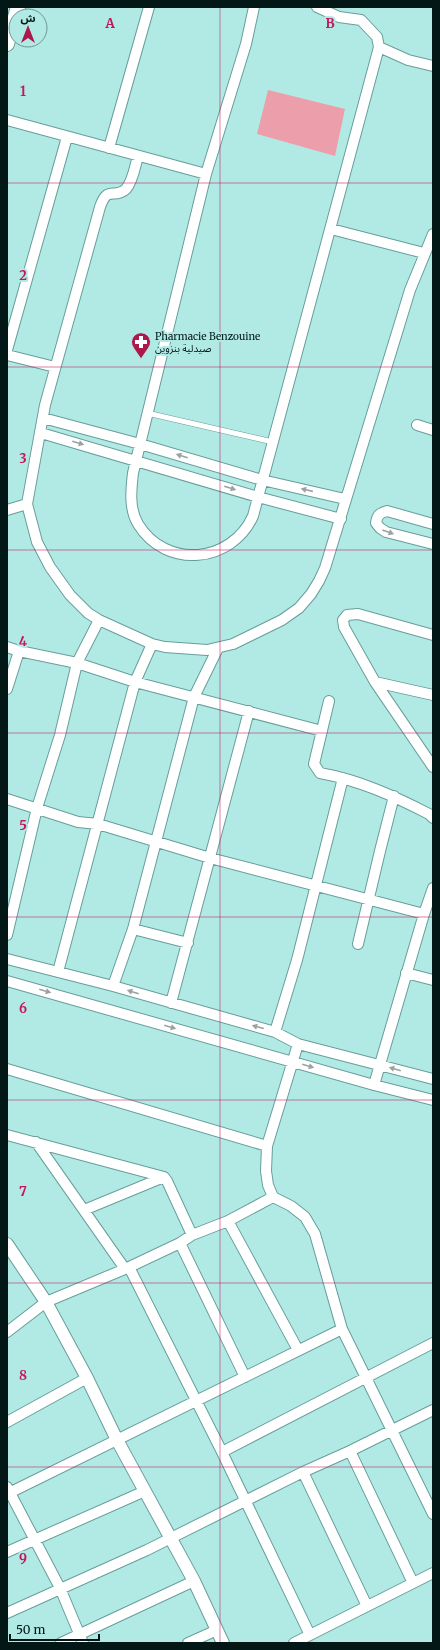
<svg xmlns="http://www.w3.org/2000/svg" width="440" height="1650" font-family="Merriweather,'Noto Sans Arabic',serif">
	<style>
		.green { fill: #ec9fab }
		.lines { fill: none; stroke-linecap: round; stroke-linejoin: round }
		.service-casing { stroke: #679e9a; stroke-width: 6 }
		.minor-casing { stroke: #679e9a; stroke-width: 12 }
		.tertiary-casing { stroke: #679e9a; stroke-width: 14 }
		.secondary-casing { stroke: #679e9a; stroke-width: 16 }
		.service { stroke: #fff; stroke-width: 5 }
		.minor { stroke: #fff; stroke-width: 10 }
		.tertiary { stroke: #fff; stroke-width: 12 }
		.secondary { stroke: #fff; stroke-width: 14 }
		.oneway { fill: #9aa2a2 }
		.grid { fill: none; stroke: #c2185b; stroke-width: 1; stroke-opacity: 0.55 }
		.labels { text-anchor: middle; stroke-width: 4; stroke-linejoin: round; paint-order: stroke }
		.poi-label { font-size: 10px; fill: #021716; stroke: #b1eae5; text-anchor: start }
		.grid-label { font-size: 13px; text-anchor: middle; font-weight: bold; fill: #c2185b; stroke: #b1eae5; stroke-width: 4; stroke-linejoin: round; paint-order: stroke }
	</style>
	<rect width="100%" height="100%" fill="#b1eae5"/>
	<path class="green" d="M268,90L345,109L335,156L257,134Z"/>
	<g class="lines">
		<defs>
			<path id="service" d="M147,413L273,442"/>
			<path id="minor" d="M254,7L246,44L206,174L133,473C131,490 129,509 138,524C166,570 232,563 253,516L379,47
				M317,7L339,17L361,20L377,37L379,47L408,60L433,66
				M7,120L206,174
				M109,148L149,7
				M138,156C135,166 133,181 126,189C114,200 108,184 100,207L45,405L27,504L37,542L50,567L70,595L88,613L99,620L152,644L165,647L207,650L233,644L282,620L299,608L311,594L319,581L325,568L410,290L433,234
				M331,229L424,253
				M7,350L67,137
				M7,355L55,367
				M43,418L140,444L262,480L345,499
				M417,425L433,430
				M41,433L258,497L341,519
				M7,510L27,504
				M433,524L387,511C379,513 377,516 376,523L380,528L386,532L433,544
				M433,635L358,614L347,615L343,620L344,627L375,682L433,767
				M7,647L19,651L77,663L135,682L322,731
				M375,682L433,695
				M7,689L19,651
				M329,701L314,764L320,773C359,780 394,796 429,814L433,818
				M7,799L78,822L98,824L210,858L424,914
				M133,929L188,943
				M7,935L37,808L60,735L77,663L99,620
				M358,944L380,851L394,796
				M7,959L113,986L275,1032L298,1044L433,1079
				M58,972L135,682L152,644
				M406,973L433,980
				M7,981L374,1085L433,1100
				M113,986L133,929L194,697L218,648
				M171,1003L249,711
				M275,1032L297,960L343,778
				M298,1044L267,1146L266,1171L268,1185L273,1197L291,1206L305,1217L315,1234L342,1329L433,1514
				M7,1069L267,1146
				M374,1085L424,914L433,888
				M7,1135L164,1177L167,1181L192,1235
				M36,1142L125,1269
				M84,1210L164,1177
				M228,1221L298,1350
				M180,1243L245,1377
				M129,1267L222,1452L310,1635
				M7,1332L46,1302L125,1269L180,1243L192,1235L228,1221L273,1197
				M7,1422L87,1378
				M350,1451L413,1583
				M222,1452L433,1343
				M303,1472L367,1606
				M7,1487L60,1588L83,1643
				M7,1494L342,1329
				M7,1552L145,1491
				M7,1613L147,1550L303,1472L350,1451L433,1410
				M61,1643L194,1581
				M188,1643L217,1630
				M294,1643L433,1573"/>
			<path id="tertiary" d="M7,1244L46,1302L87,1378L117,1440L194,1581L223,1643"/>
			<path id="secondary" d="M7,44L18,7"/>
		</defs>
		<use href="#service" class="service-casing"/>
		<use href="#minor" class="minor-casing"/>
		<use href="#tertiary" class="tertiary-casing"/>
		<use href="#secondary" class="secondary-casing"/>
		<use href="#service" class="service"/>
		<use href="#minor" class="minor"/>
		<use href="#tertiary" class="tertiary"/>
		<use href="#secondary" class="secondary"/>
	</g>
	<defs><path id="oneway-solid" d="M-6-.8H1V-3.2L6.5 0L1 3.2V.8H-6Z"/></defs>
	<g class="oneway">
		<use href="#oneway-solid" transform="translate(78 443) rotate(16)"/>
		<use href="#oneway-solid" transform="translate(182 456) rotate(-163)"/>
		<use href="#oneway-solid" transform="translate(230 488) rotate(17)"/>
		<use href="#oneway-solid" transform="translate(307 490) rotate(-167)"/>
		<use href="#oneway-solid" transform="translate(388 532) rotate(20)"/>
		<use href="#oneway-solid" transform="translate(45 991) rotate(16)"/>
		<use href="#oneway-solid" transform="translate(133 992) rotate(-163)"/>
		<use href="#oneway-solid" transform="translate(170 1027) rotate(16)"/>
		<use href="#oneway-solid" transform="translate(258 1027) rotate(-165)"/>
		<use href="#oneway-solid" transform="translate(308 1066) rotate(16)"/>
		<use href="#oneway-solid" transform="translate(395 1069) rotate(-164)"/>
	</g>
	<path class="grid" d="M220,7V1643M7,183H433M7,367H433M7,550H433M7,733H433M7,917H433M7,1100H433M7,1283H433M7,1467H433"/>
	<defs>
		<symbol id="pharmacy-pin" viewBox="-11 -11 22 30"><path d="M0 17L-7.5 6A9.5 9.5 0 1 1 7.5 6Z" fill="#ab1849" stroke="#b1eae5"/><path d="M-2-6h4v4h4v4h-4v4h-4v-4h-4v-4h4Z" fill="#fff"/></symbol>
	</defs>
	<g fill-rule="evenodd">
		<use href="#pharmacy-pin" x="130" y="331" width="22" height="30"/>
	</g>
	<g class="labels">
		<g class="poi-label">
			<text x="155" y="340">Pharmacie Benzouine<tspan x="155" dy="12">صيدلية بنزوين</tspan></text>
		</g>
	</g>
	<g class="grid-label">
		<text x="110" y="28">A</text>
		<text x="330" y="28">B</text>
		<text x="23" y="96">1</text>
		<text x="23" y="280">2</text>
		<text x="23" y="463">3</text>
		<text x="23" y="646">4</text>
		<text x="23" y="830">5</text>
		<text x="23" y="1013">6</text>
		<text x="23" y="1196">7</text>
		<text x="23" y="1380">8</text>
		<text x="23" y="1563">9</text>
	</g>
	<rect width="440" height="1650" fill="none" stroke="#021716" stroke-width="16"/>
	<g transform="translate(28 28)"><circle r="19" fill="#b1eae5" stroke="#6b9692"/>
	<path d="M0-3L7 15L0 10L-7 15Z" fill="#ab1849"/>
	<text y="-6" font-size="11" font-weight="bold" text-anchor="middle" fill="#021716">ش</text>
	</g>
	<path d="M10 1634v6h89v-6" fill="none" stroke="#021716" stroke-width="2"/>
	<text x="16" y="1634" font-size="12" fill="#021716" stroke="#b1eae5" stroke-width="3" paint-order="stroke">50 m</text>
</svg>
